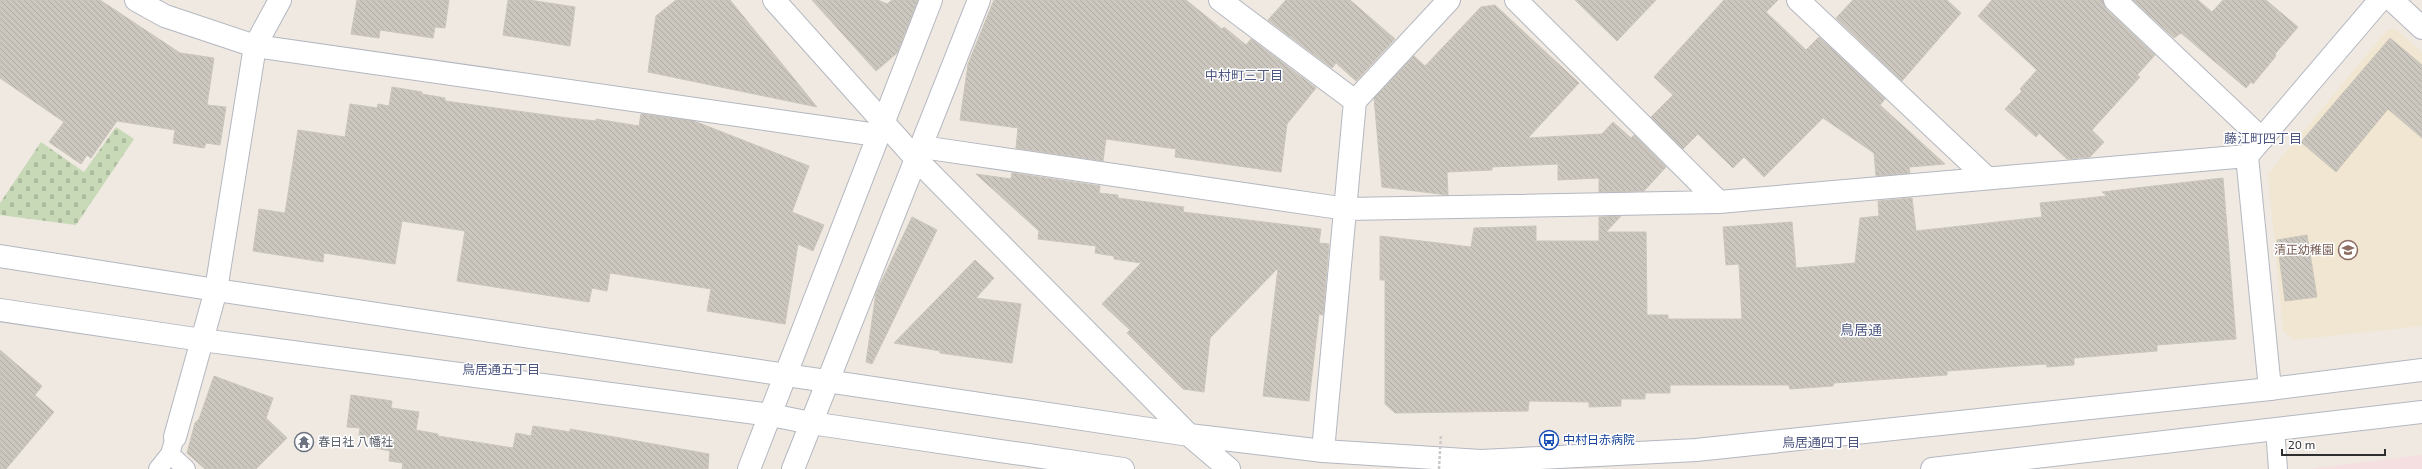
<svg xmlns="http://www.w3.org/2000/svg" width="2422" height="469" font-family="'Exo 2','Noto Sans JP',sans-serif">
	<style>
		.education { fill: #f0e6d1 }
		.medical { fill: #f5dfe0 }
		.cemetery { fill: url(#cemetery-stones) }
		.building { fill: url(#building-back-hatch); stroke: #cbc5ba }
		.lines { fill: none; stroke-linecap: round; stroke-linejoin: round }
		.lane-casing { stroke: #b4b7c1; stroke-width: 20 }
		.street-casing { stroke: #b4b7c1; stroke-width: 24 }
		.secondary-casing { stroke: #b4b7c1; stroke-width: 24 }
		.lane { stroke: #fff; stroke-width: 18 }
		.street { stroke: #fff; stroke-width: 22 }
		.secondary { stroke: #fff; stroke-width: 22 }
		.path-bridge { stroke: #c9c9c9; stroke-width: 2.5; stroke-dasharray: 3 2; stroke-linecap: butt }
		.labels { text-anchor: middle; stroke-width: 3; stroke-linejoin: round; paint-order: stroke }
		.education-label { font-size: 12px; fill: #785e54; stroke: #fff; text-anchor: end }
		.transit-label { font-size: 12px; fill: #164399; stroke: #fff; text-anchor: start }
		.worship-label { font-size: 12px; fill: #5b616d; stroke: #fff; text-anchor: start }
		.neighbourhood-label { font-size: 13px; fill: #4d5680; stroke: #fff }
		.quarter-label { font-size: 14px; fill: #4d5680; stroke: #fff }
	</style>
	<defs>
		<pattern id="cemetery-stones" width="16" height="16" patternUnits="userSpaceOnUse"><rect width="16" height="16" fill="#c8d9b8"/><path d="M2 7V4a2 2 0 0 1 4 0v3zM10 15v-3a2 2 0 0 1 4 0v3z" fill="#acbb9e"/></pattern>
		<pattern id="building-back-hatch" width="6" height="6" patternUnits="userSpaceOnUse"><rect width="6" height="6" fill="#cbc7bf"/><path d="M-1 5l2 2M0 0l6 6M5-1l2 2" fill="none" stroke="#afaba4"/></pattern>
	</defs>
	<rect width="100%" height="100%" fill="#efe9e1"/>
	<path class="education" d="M2396,29L2422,52V326L2293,340L2283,331L2268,174L2387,30Z"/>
	<path class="medical" d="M2422,455V469H2309Z"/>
	<path class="cemetery" d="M116,127L134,139L76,225L0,215V203L41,142L84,172Z"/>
	<path class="building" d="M0,0H100L180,53L214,58L207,105L226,107L220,145L206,143L204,148L173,143L175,130L117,121L91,158L87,155L81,164L49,142L64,122L0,78Z
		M357,0H449L445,28L435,27L433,38L380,30L379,38L351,34Z
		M508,0H529L575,7L570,46L503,35Z
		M676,0H730L817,107L648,72L656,16Z
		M812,0H878L887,4L892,0H918L897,53L876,71Z
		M994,0H1186L1222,29L1224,27L1246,45L1251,39L1316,88L1287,124L1281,172L1175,157L1176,149L1106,139L1103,161L1016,148L1018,128L960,120L968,64Z
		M1286,0H1350L1395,39L1356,81L1336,63L1332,68L1268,20Z
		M1575,0H1656L1617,41Z
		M1724,0H1778L1766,12L1806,50L1819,37L1885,99L1880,105L1945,164L1909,167L1910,173L1876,176L1874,153L1823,118L1764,177L1744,157L1733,168L1698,134L1683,149L1651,117L1673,95L1654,77Z
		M1853,0H1947L1961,13L1902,81L1836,18Z
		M1992,0H2103L2106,9L2155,55L2137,75L2140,77L2092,130L2104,142L2090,157L2067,159L2039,133L2036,137L2005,109L2022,91L2020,89L2037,70L1978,16Z
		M2133,0H2198L2212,12L2223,0H2266L2298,27L2275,54L2276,56L2253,84L2251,82L2246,88L2181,33L2174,38Z
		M1495,5L1579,83L1528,138L1602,134L1613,122L1631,138L1634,135L1666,167L1644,191L1599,192V178L1558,180V164L1492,167V170L1447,172L1448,195L1382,187L1374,98L1414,56L1425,66L1481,7Z
		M2390,38L2422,65V138L2388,109L2336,172L2301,142Z
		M392,87L422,92V94L445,98V101L568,118L596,121V119L639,126L641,114L694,121L809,166L792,212L824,225L813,251L798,244L785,324L707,311L711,289L610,273L607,291L592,288L589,302L457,281L465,231L402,221L395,264L324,253L323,262L253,251L259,209L285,213L298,130L345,137L350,104L377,108L378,104L389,106Z
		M1012,173L1100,186L1099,193L1118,195V198L1184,207L1183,212L1321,229L1319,243L1329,244L1323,315L1319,314L1309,401L1263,396L1278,268L1210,338L1204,392L1183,389L1127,333L1130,330L1102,304L1141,263L1114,259V256L1095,253L1096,246L1038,239L1039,231L976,174L1011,179Z
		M2223,178L2236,339L2157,345V351L2074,358V365L2047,367L2046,364L1947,371V375L1834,383L1833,386L1790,389L1789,385H1670V393H1645V399H1621V406L1589,407V402L1529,401L1528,411L1395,413L1385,404V280H1380V236L1471,247L1474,228L1536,226V241H1599V217L1621,216L1606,232H1646L1647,315H1668V319H1742L1739,264L1726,265L1723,227L1792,222L1796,268L1855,263L1860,218L1879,216L1878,201L1912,198L1916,231L2042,217L2040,203L2107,196L2102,192Z
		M912,217L937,230L872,364L866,362L876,293Z
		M2307,235L2317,297L2285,301L2277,240Z
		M975,260L994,278L976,298L1021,304L1012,363L940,353V351L894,343Z
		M0,350L42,386L35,395L54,412L6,469H0Z
		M214,376L273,398L266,418L287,438L256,469H205L187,453L195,423L199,419Z
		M351,395L392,401L391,408L419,412L416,430L438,434V436L513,448L516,433L531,436L533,426L570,432V429L709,454L708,469H402L403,463L389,461L390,451L370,447L371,438L359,436L360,428L347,427Z"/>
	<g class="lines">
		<defs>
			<path id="lane" d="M2275,429L2278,469
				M175,437L170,454L186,469
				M158,469L170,454"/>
			<path id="street" d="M136,0L165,16L255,46L877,135
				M1220,0L1355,101L1449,0
				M1516,0L1719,202
				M1798,0L1987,178
				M2115,0L2262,139
				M2392,0L2422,28
				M922,147L1347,209L1719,202L2247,156L2380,0
				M2247,156L2270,389
				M175,437L216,290L255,46L280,0
				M1323,451L1355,101
				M749,469L931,0
				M793,469L979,0"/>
			<path id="secondary" d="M774,0L917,160L1189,435L1229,469
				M0,256L216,290L1189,435L1323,451L1481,461L1696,450L2270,389L2422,370
				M0,310L202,340L771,415L811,423L1123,469
				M1932,469L2422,412"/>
		</defs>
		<use href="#lane" class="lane-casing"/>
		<use href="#street" class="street-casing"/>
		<use href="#secondary" class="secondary-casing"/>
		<use href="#lane" class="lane"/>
		<use href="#street" class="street"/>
		<use href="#secondary" class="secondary"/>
		<path class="path-bridge" d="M1439,469L1441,434"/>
	</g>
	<defs>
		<symbol id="school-ring" viewBox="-11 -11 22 22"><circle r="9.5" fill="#fff" stroke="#8d6e63" stroke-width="1.5"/><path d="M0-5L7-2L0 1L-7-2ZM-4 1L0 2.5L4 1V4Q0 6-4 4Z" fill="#8d6e63"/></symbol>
		<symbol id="bus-ring" viewBox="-11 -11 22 22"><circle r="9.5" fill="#fff" stroke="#1a4fb4" stroke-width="1.5"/><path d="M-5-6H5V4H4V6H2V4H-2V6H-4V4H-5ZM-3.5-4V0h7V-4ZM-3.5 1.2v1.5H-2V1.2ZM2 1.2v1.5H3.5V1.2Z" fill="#1a4fb4"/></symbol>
		<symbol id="temple-ring" viewBox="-11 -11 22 22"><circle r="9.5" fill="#fff" stroke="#6b7280" stroke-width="1.5"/><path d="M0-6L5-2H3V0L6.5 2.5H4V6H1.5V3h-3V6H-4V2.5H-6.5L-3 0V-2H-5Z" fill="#6b7280"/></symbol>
	</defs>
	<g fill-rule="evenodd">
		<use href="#school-ring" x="2337" y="239" width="22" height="22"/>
		<use href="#bus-ring" x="1538" y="429" width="22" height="22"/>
		<use href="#temple-ring" x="293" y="431" width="22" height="22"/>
	</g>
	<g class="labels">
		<g class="education-label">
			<text x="2334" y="254">清正幼稚園</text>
		</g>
		<g class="transit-label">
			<text x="1563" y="444">中村日赤病院</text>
		</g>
		<g class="worship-label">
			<text x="318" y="446">春日社 八幡社</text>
		</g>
		<g class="neighbourhood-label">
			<text x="1244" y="80">中村町三丁目</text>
			<text x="2263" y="143">藤江町四丁目</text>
			<text x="501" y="374">鳥居通五丁目</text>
			<text x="1821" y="447">鳥居通四丁目</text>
		</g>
		<g class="quarter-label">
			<text x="1861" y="335">鳥居通</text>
		</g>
	</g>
	<path d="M2282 449v6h103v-6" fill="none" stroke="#2e2e2e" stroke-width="2"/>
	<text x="2288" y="449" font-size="12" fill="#2e2e2e" stroke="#ffffff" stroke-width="3" paint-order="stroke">20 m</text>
</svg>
